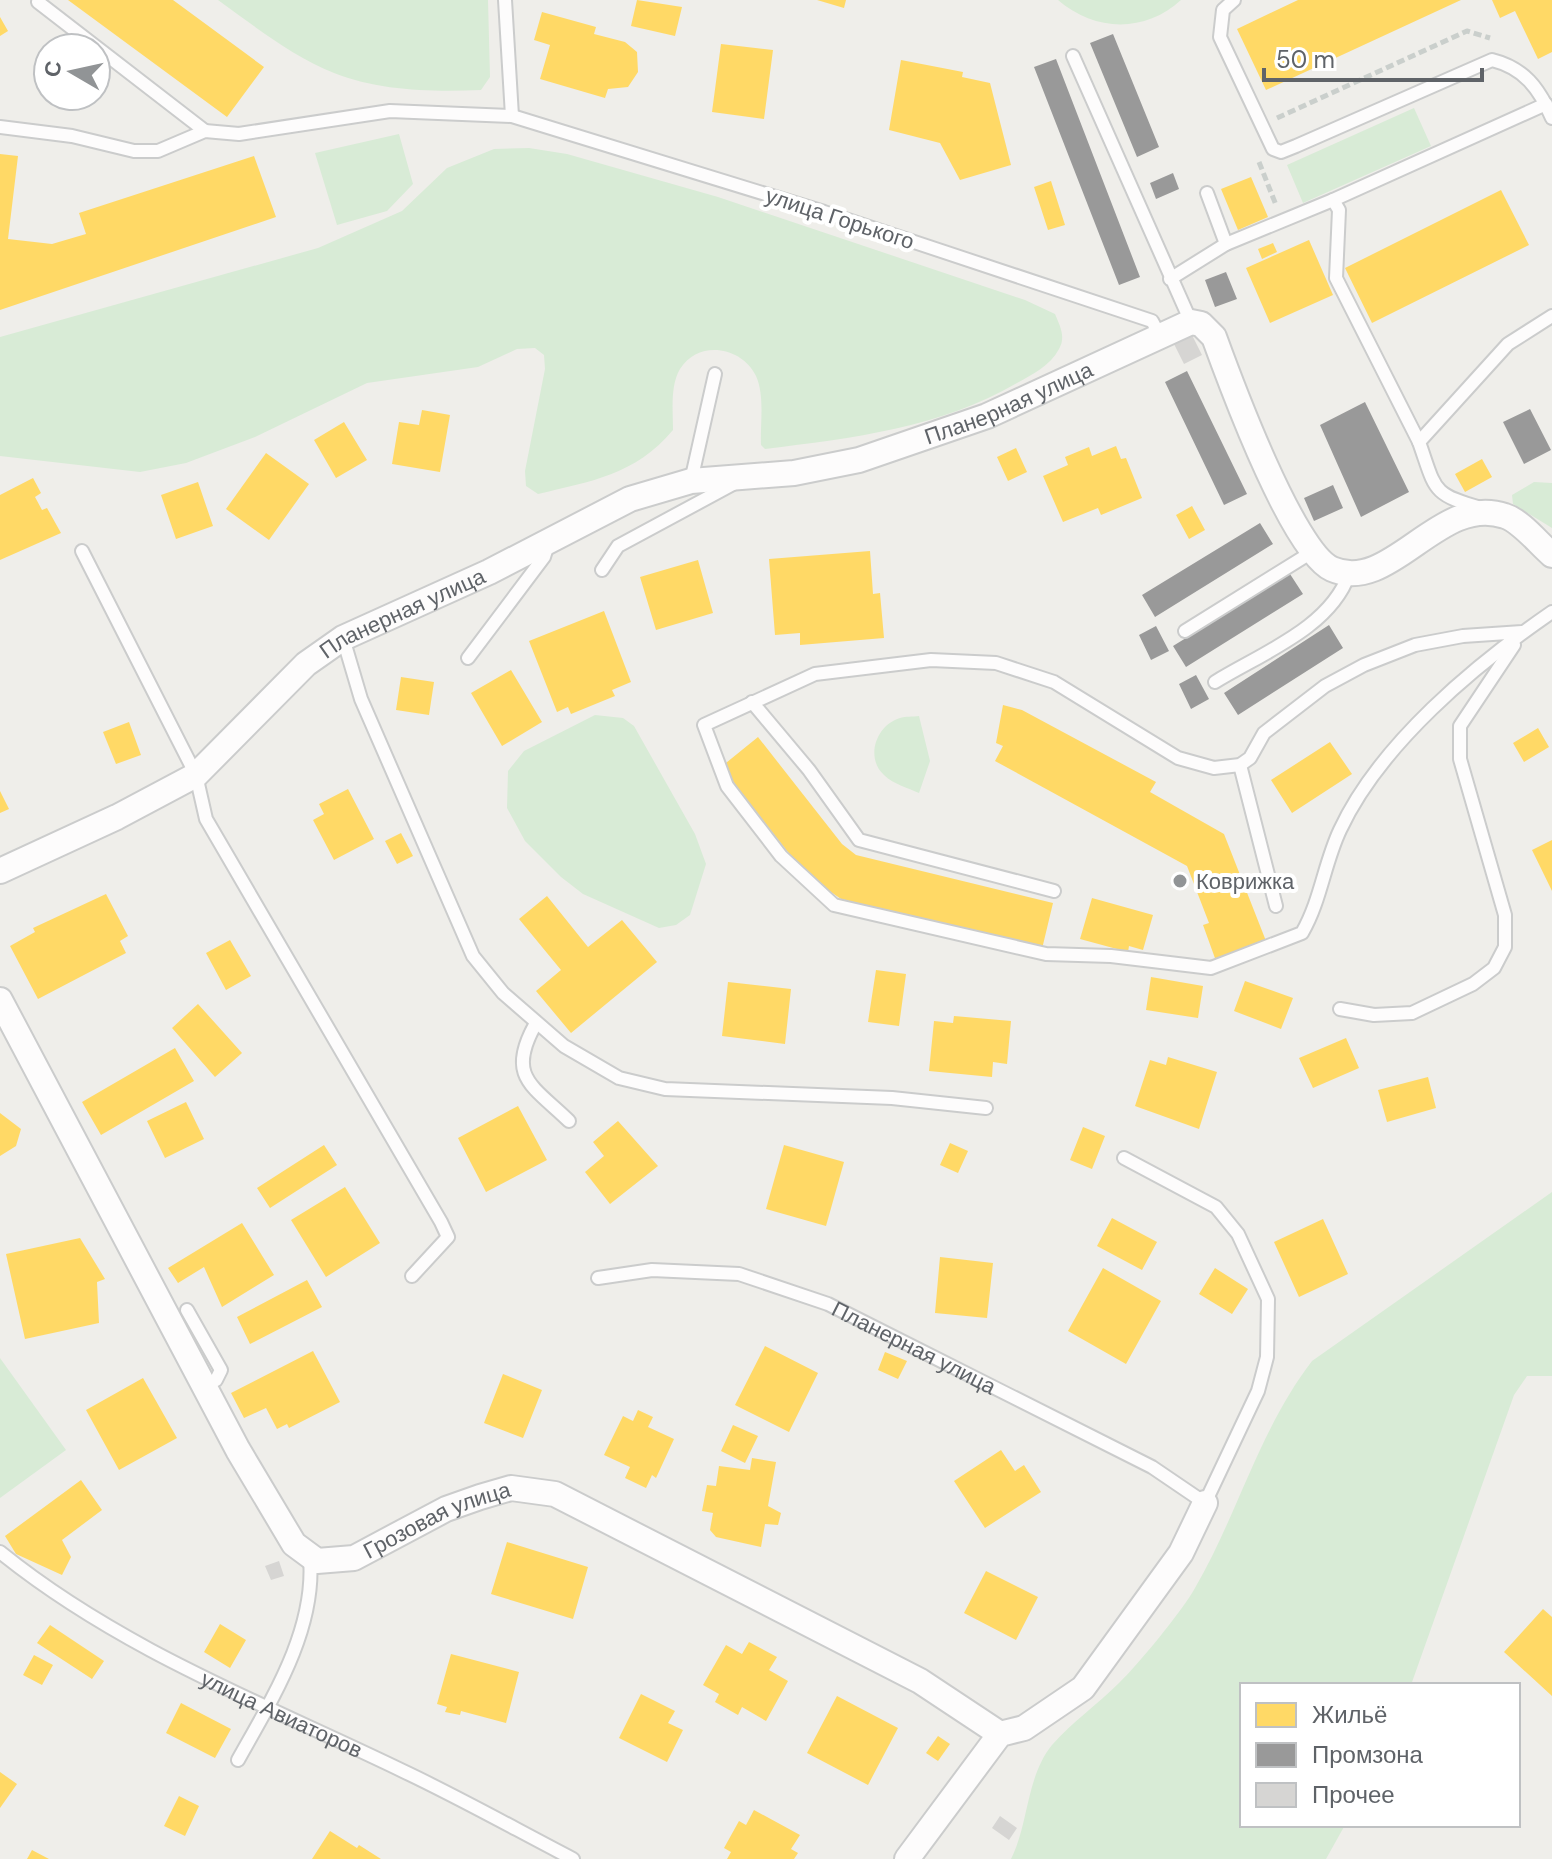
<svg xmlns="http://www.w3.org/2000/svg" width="1552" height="1859" font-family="'DM Sans',sans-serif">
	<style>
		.green { fill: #d8ebd6 }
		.homes { fill: #ffd966 }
		.industry { fill: #999 }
		.building { fill: #d6d5d3 }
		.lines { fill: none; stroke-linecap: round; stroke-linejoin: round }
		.lane-casing { stroke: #cbcccc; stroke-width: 16 }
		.street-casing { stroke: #cbcccc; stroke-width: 28 }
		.path { stroke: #cacfcc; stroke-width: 5; stroke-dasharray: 8 4; stroke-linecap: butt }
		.lane { stroke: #fdfcfc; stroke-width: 12 }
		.street { stroke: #fdfcfc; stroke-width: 24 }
		.poi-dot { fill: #919496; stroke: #fff; stroke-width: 3 }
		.labels { text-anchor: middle; stroke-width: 8; stroke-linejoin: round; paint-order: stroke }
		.street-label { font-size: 22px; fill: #5f6368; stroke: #fff }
		.poi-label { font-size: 22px; fill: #5f6368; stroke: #fff; text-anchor: start }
	</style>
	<rect width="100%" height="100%" fill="#efeeea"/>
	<path class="green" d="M218,0H488L490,77L481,90C433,92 379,91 334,73C292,56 254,26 218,0Z
		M1058,0H1181C1145,33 1095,32 1058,0Z
		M1414,108L1431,146L1303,203L1287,165Z
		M399,134L413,184L387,211L337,225L315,153Z
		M529,148L567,154L718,197L1025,300L1055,314C1060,326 1066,337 1059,349C1050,366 1033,374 1017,383C940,428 853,438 765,449L761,445C760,424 765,396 756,376C742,347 699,339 680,369C670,386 673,411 673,430C635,475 592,481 538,494L526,486L525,471L545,369L544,355L535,348L517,349L478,367L367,383L255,437L186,463L140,472L0,456V337L318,248L402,211L447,168L494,149Z
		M1534,482L1552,483V528L1513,504L1512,495Z
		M595,715L623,718L634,726L695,834L706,864L690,915L676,925L659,928L583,894L561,877L525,841L507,808L508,771L524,751Z
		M919,716L930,761L919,793C908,788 893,784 884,775C865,758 876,725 900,718C905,716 913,717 919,716Z
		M1552,1192V1376H1527L1514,1395L1411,1685H1242V1825H1345L1326,1859H1011C1029,1823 1026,1777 1052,1745C1071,1723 1098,1704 1119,1683C1137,1666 1183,1610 1195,1588C1238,1514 1259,1430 1312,1361Z
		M0,1358L66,1450L0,1498Z"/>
	<path class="homes" d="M68,0H173L264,67L227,117Z
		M637,0L682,7L675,36L631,26Z
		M817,0H846L844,8Z
		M1298,0H1461L1266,90L1237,29Z
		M1492,0H1552V52L1538,59L1515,11L1500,18Z
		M542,12L596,27L594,34L625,42L637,52L638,72L628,87L608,89L605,98L540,79L550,45L534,40Z
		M0,17L8,31L0,36Z
		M721,44L773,50L764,119L712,112Z
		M901,60L963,72L962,77L990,83L1011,165L960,180L940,143L889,130Z
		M0,154L18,156L8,239L52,244L86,234L79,213L254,156L276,217L0,310Z
		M1251,177L1268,217L1238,230L1221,189Z
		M1051,181L1065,225L1048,230L1034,187Z
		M1501,190L1529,245L1372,323L1345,268Z
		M1309,240L1333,295L1270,323L1246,268Z
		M1273,243L1277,252L1262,259L1258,249Z
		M422,410L450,415L440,472L392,464L399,422L419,425Z
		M344,422L367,460L336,478L314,440Z
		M1116,446L1121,459L1126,458L1142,498L1101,515L1098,508L1063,522L1043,476L1068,465L1065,457L1089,447L1092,456Z
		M1016,448L1027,472L1008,481L997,457Z
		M266,453L309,484L269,540L226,509Z
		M1482,459L1492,477L1465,492L1455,474Z
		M33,478L41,493L35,497L42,510L47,508L61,533L0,560V495Z
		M198,482L213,526L176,539L161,495Z
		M1192,506L1205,530L1189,539L1176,515Z
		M870,551L873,594L880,593L884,638L800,645V633L775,635L769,559Z
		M698,560L713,613L656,630L640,577Z
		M604,611L631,682L612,690L615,696L571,714L568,707L557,712L529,641Z
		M511,670L542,722L502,746L471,693Z
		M401,677L434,682L429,715L396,710Z
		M1003,705L1022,710L1156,782L1150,792L1224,834L1266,941L1216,961L1203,925L1209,923L1187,866L995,761L1003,746L996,743Z
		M129,722L141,755L116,764L103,732Z
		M1538,728L1549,747L1524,762L1513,743Z
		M758,737L842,844L856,855L1053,903L1042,949L841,899L805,874L721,767Z
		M1330,742L1352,774L1292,813L1271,780Z
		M348,789L374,839L334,860L313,820L324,814L319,804Z
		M0,791L9,809L0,813Z
		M401,833L413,856L397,864L385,841Z
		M1552,840V891L1532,850Z
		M106,894L128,936L120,941L126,953L38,999L10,946L35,932L33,928Z
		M547,896L588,947L622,920L657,962L571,1033L536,991L561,970L519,919Z
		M1092,898L1153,915L1143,950L1129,946L1128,952L1080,939Z
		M230,940L251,976L226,990L206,953Z
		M876,970L906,974L899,1026L868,1022Z
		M1151,977L1203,986L1198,1018L1146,1010Z
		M1245,981L1293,998L1281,1029L1234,1011Z
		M728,982L791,989L785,1044L722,1036Z
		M198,1004L242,1053L215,1077L172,1028Z
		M954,1016L1011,1021L1007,1064L993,1062L992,1077L929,1071L934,1021L953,1023Z
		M1346,1038L1359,1068L1313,1088L1299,1058Z
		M175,1048L194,1081L101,1135L82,1102Z
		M1168,1057L1217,1072L1199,1129L1135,1106L1150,1060L1166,1065Z
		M1428,1077L1436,1108L1387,1122L1378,1090Z
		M186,1102L204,1139L165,1158L147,1121Z
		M518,1106L547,1160L486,1192L458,1138Z
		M0,1113L21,1129L16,1146L0,1156Z
		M618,1121L658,1166L610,1204L585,1172L604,1156L593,1142Z
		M1083,1127L1105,1136L1092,1169L1070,1160Z
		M950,1143L968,1151L958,1173L940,1165Z
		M324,1145L337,1165L270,1208L257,1188Z
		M784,1145L844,1162L826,1226L766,1209Z
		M345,1187L380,1243L326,1277L291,1220Z
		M1112,1218L1157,1242L1142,1270L1097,1246Z
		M1323,1219L1348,1274L1299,1297L1274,1242Z
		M242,1223L274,1275L222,1307L204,1267L178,1283L168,1268Z
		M80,1238L105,1279L97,1282L99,1323L25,1339L6,1254Z
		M940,1257L993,1263L987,1318L935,1313Z
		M1103,1268L1161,1301L1126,1364L1068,1331Z
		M1215,1268L1248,1289L1232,1314L1199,1294Z
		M307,1280L322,1307L250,1344L237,1317Z
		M765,1346L818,1373L789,1432L735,1405Z
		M313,1351L340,1402L289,1428L287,1424L277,1429L266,1408L244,1418L231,1393Z
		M885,1352L907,1361L898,1379L878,1370Z
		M503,1374L542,1390L523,1438L484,1423Z
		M143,1378L177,1438L119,1470L86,1410Z
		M638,1410L653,1417L648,1427L674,1439L656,1478L652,1475L646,1488L625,1478L630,1467L604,1455L623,1416L633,1421Z
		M733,1425L758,1436L745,1463L721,1451Z
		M1001,1450L1015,1471L1024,1465L1041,1492L985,1528L954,1481Z
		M752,1458L776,1462L768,1506L781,1513L778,1525L765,1524L761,1547L716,1537L710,1530L713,1513L702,1511L707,1485L716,1486L719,1466L750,1470Z
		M81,1480L102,1510L62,1540L71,1557L62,1575L16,1554L5,1536Z
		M507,1542L588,1567L573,1619L491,1594Z
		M986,1571L1038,1597L1016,1640L964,1613Z
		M1543,1609L1552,1617V1696L1504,1652Z
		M220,1624L246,1640L230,1668L204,1652Z
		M50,1625L104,1661L92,1679L37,1643Z
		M749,1642L777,1657L769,1670L788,1681L766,1721L742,1707L738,1715L715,1702L719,1694L703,1685L726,1645L742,1654Z
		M451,1654L519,1672L506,1723L461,1711L460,1715L445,1712L447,1707L437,1704Z
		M34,1655L53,1665L42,1685L23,1675Z
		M641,1694L675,1711L668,1723L683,1730L667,1762L619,1738Z
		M837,1696L898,1728L868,1785L807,1753Z
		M181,1703L231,1729L215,1758L166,1733Z
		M938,1736L950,1744L938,1761L926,1753Z
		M0,1772L17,1784L0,1808Z
		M179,1796L199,1806L185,1836L164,1826Z
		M754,1810L800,1835L791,1849L798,1853L794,1859H727L731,1852L724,1848L739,1821L746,1825Z
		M330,1831L357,1848L359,1845L381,1859H312Z
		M32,1850L49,1859H27Z"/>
	<path class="industry" d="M1113,34L1159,147L1137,157L1090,43Z
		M1056,59L1140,277L1119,285L1034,67Z
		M1173,173L1179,189L1156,199L1150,183Z
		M1226,272L1237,299L1215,307L1205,280Z
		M1187,371L1247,494L1224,505L1165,382Z
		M1365,402L1409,492L1361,517L1320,425Z
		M1530,409L1551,450L1524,464L1503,422Z
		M1333,485L1343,508L1314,521L1304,498Z
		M1260,523L1273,544L1155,617L1142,595Z
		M1290,574L1303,594L1186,667L1173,646Z
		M1329,625L1343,648L1238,715L1224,693Z
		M1156,626L1169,651L1151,660L1139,635Z
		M1196,675L1209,699L1191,709L1179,684Z"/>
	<path class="building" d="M1191,333L1202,355L1184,364L1173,342Z
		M279,1561L284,1576L271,1580L265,1566Z
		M1000,1816L1017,1828L1009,1840L992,1828Z"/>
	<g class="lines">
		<defs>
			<g id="lane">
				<path d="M505,0L512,116"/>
				<path d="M1234,0L1223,10L1220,37L1273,149L1281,152L1296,146L1492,60C1524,68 1539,88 1552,118"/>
				<path d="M38,2L205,131"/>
				<path d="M1073,56L1191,322"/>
				<path d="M0,127L72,136L134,151H158L205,131L239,134L390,111L512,116L824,212L1152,321L1159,334"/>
				<path d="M1207,193L1226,244"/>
				<path d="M1333,200L1339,210L1336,278L1419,442"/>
				<path d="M1170,279L1226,244L1333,200L1546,104"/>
				<path d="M691,481L715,374"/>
				<path d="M1481,508C1431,494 1436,490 1419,442L1508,344L1552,316"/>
				<path d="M82,551L196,775L206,819L441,1222L448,1237L412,1276"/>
				<path d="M602,570L618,546L733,484"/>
				<path d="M1185,631L1312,552"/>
				<path d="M1522,632L1463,636L1415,645L1364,665L1325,686L1264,733L1250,758L1240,765L1214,768L1178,758L1054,682L996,663L931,660L815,674L704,725L727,786L781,856L834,905L1046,954L1111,956L1211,968L1302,933C1321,900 1324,864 1340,830C1380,744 1475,665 1552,612"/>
				<path d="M343,638L361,699L473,956L503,993L564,1046L619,1078L665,1089L892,1098L986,1108"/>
				<path d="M468,658L544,557L548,544"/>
				<path d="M1215,682C1262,653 1330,628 1349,574"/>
				<path d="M752,702L809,770L859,840L1054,891"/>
				<path d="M1240,765L1276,906"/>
				<path d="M1340,1009L1374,1015L1412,1013L1473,984L1494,968L1505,947V915L1460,759V726L1514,645"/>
				<path d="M535,1025C506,1077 533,1086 569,1121"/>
				<path id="s1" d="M598,1278L652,1270L739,1274L828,1304L1152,1467L1205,1503L1258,1391L1267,1357L1268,1299L1238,1234L1216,1207L1124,1158"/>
				<path d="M187,1310L221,1370L216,1380L203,1386"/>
				<path id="s2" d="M0,1552C121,1650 267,1705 405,1772C462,1799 517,1830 573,1859"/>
				<path d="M238,1760C272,1699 316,1630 310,1558"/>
			</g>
			<g id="street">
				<path id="s3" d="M0,871L117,817L196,775L306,664L343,638L489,572L630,499L691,481L794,473L859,460L987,416L1191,322L1201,324L1214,337C1230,381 1293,552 1332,569C1391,595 1439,493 1505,516C1521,521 1539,544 1552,555"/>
				<path id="s4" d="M0,1000L238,1450L294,1544L317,1561L354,1558L446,1509L480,1497L511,1488L555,1494L920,1681L1000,1734"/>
				<path d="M907,1859L1000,1734L1024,1728L1083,1688L1181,1553L1205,1503"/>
			</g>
		</defs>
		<use href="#lane" class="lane-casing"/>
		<use href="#street" class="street-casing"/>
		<path class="path" d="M1277,118L1467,31L1490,38
			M1259,162L1276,205"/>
		<use href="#lane" class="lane"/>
		<use href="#street" class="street"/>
	</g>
	<circle class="poi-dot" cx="1180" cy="881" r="8"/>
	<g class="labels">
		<g class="street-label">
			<text transform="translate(840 218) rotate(18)" y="8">улица Горького</text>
			<text dy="8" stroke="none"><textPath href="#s3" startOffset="1132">Планерная улица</textPath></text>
			<text dy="8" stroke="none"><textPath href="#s3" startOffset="484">Планерная улица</textPath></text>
			<text dy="8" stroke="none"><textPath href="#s1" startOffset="332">Планерная улица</textPath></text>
			<text dy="8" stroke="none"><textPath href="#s4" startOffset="776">Грозовая улица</textPath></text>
			<text dy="8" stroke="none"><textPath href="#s2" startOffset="326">улица Авиаторов</textPath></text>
		</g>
		<g class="poi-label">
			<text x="1196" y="889">Коврижка</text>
		</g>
	</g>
	<rect x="1240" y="1683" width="280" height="144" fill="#ffffff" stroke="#bfc1c3" stroke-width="2"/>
	<rect x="1256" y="1703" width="40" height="24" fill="#ffd966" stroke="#bfc1c3" stroke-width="2"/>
	<text x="1312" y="1723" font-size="24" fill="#5f6368">Жильё</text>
	<rect x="1256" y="1743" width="40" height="24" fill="#999999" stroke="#bfc1c3" stroke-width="2"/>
	<text x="1312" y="1763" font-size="24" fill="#5f6368">Промзона</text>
	<rect x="1256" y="1783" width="40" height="24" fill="#d6d5d3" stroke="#bfc1c3" stroke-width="2"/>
	<text x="1312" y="1803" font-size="24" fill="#5f6368">Прочее</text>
	<g transform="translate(72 72) rotate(279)"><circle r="38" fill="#ffffff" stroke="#bfc1c3" stroke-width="2"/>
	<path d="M0-6L14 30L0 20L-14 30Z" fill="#919496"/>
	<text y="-12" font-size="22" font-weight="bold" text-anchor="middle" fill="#5f6368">С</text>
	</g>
	<path d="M1264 68v12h218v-12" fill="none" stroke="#5f6368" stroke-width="4"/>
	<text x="1276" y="68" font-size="24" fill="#5f6368" stroke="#ffffff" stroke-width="6" paint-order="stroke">50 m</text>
</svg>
